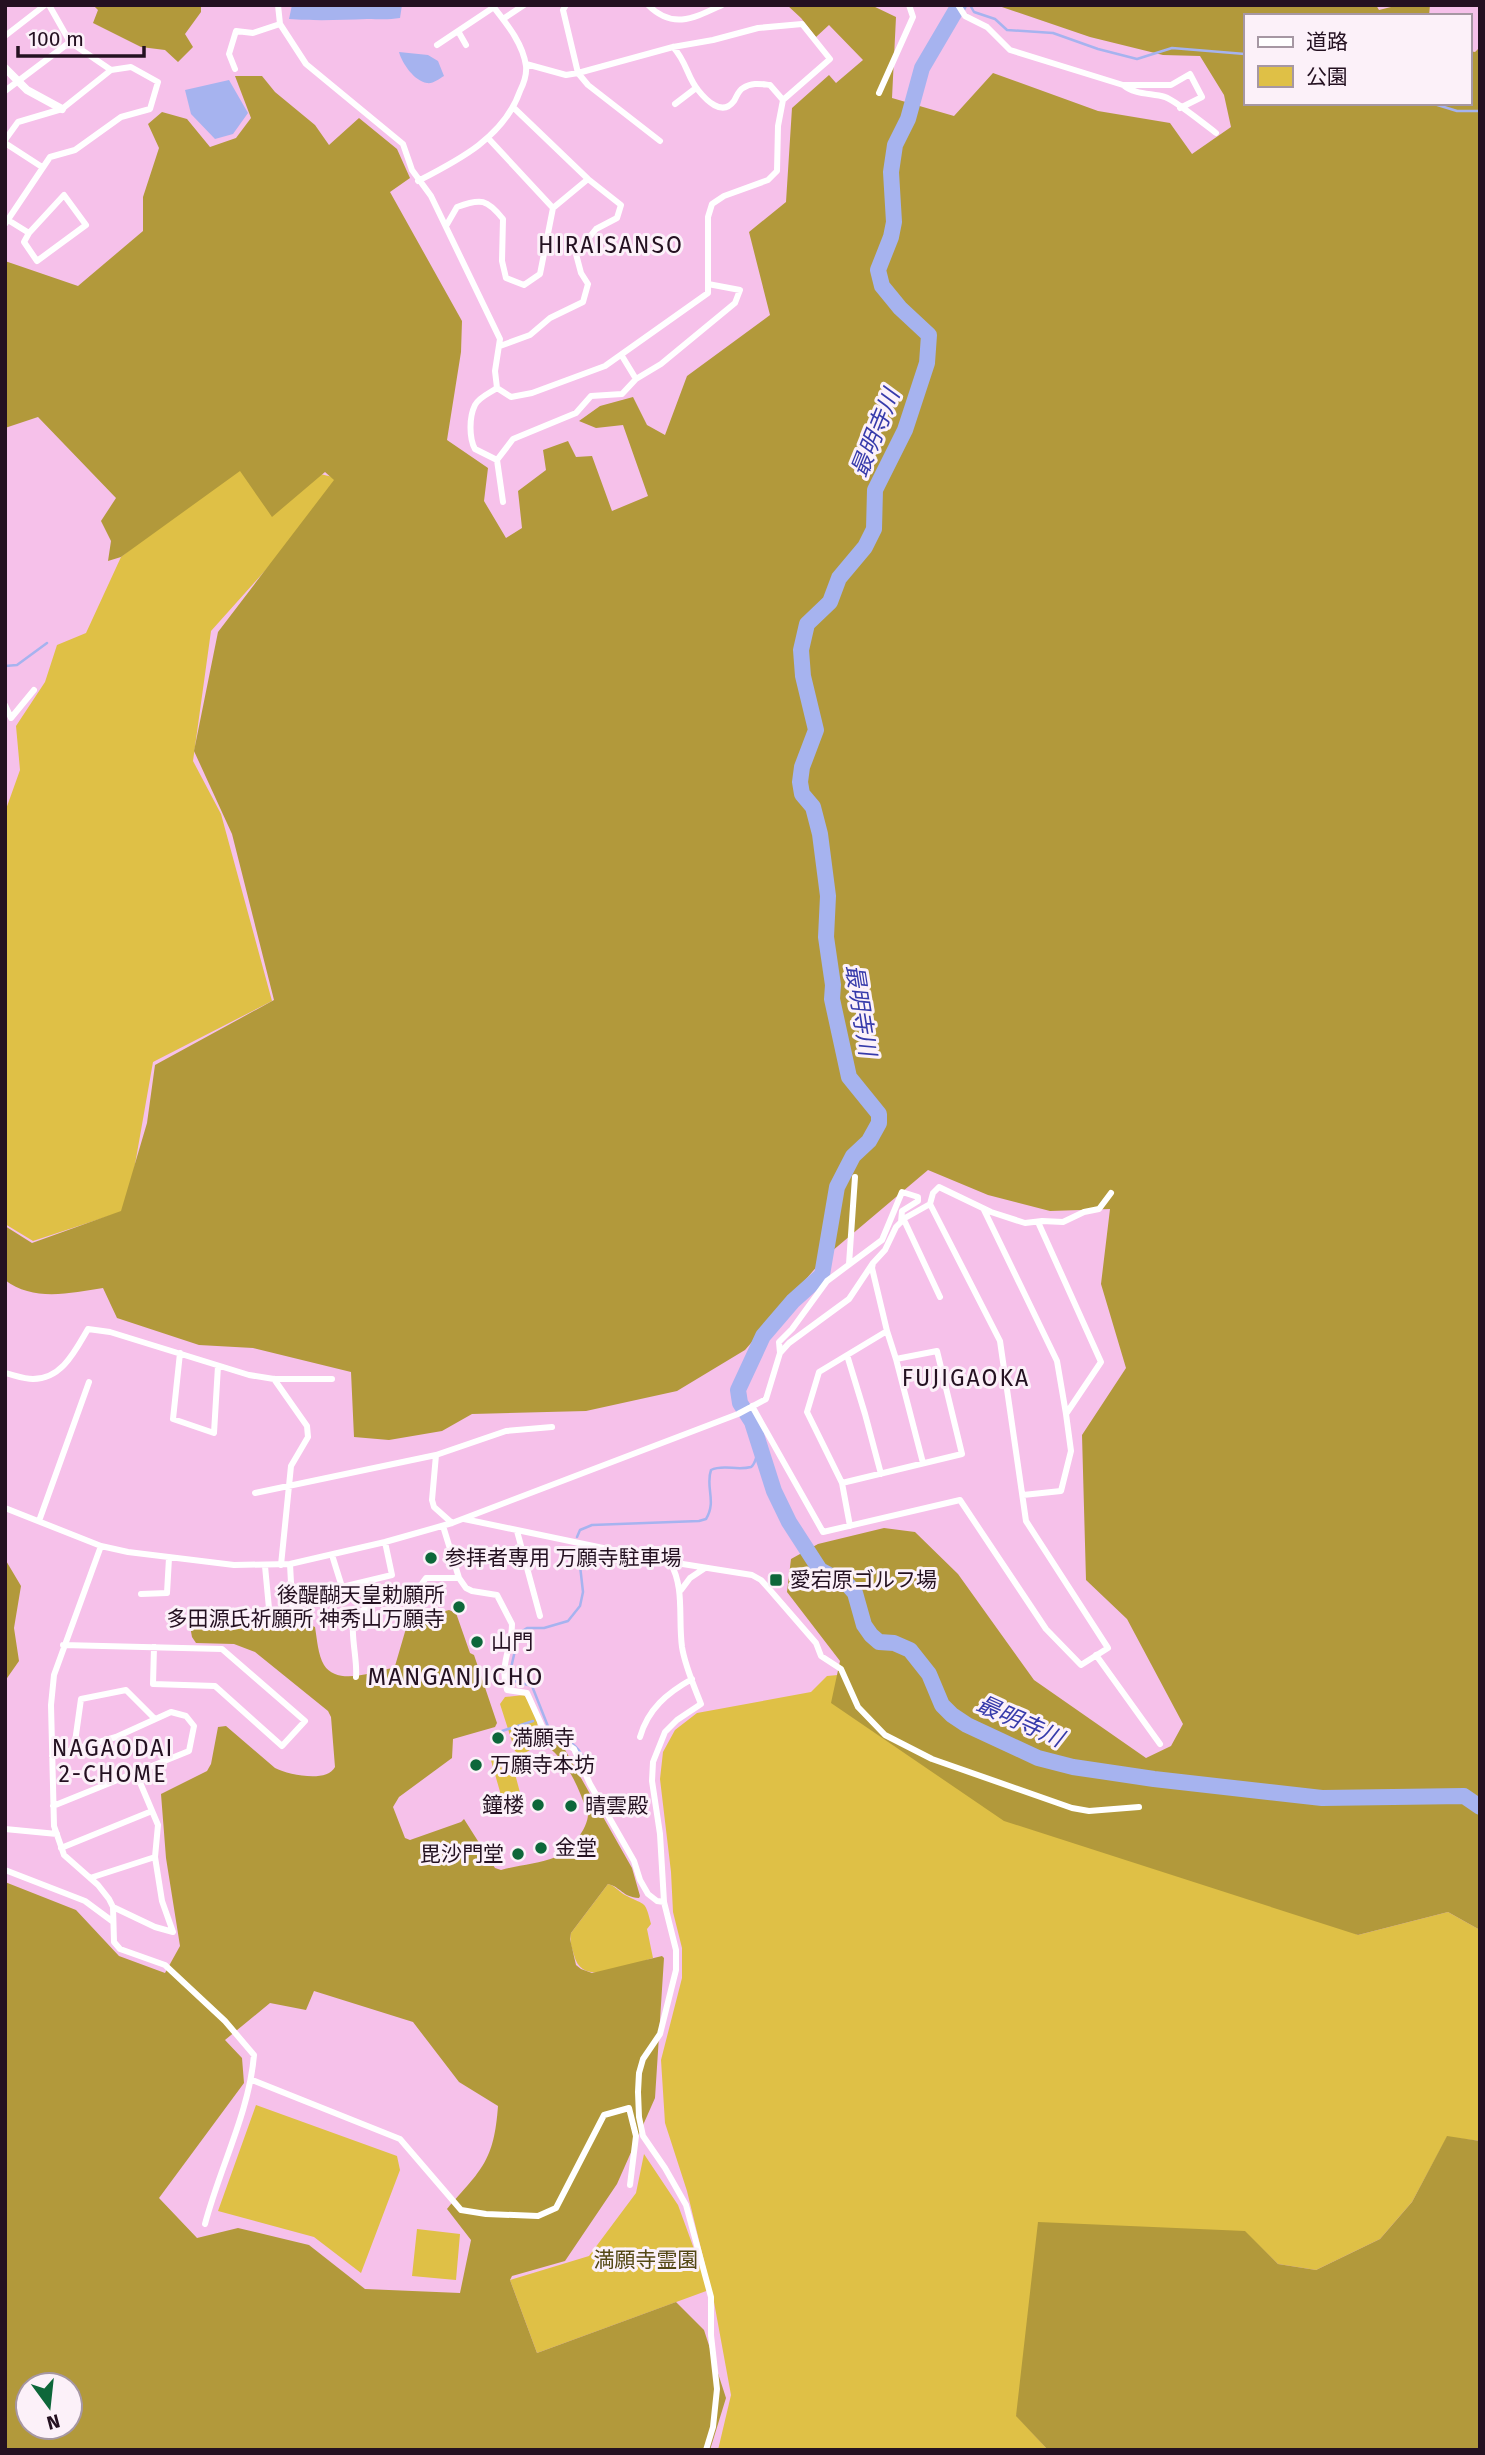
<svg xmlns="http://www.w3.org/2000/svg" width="1485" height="2455" font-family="'Fira Sans','Noto Sans JP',sans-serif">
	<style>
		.green { fill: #dfc046 }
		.forest { fill: #b2993b; fill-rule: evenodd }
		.water { fill: #a6b3ef }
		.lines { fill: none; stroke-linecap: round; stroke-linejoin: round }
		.stream { stroke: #a6b3ef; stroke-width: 2.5 }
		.river { stroke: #a6b3ef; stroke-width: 16 }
		.minor { stroke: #fff; stroke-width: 6 }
		.tertiary { stroke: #fff; stroke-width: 8 }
		.poi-dot { fill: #0d673a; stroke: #fcf1f9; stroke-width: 2.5 }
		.labels { text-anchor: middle; stroke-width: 6; stroke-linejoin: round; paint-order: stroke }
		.poi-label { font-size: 21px; fill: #241121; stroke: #fcf1f9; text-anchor: start }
		.park-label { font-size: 21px; fill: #544815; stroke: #fcf1f9 }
		.neighbourhood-label { font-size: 23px; letter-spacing: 2px; fill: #241121; stroke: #fcf1f9 }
		.water-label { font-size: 23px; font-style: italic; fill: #373bab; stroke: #fcf1f9 }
		.quarter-label { font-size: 24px; letter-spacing: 2px; fill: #241121; stroke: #fcf1f9 }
	</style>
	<rect width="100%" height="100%" fill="#f6c1ea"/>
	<path class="green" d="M246,457L346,480L211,631L193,761L221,814L272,1001L153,1062L127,1210L33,1241L5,1224V812L20,770L16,726L45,682L57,645L86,633L121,557Z
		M838,1675L1358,1935L1448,1912L1480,1930V2141L1447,2137L1412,2202L1380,2239L1316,2270L1278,2264L1244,2231L1016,2415L1048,2450H718L731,2395L714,2302L687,2191L665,2123L661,2060L682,1978V1948L673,1912L671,1872L660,1779L663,1752L675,1730L697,1713L811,1692L827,1676Z
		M524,1695C538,1711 549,1750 519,1754L515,1751L500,1704L505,1697Z
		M498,1755L503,1773L514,1770L523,1804L505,1809L490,1757Z
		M608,1884C616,1886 620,1893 627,1896C646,1906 645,1900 651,1924L647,1929L653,1958C630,1965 582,1989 574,1955C572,1948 569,1941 571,1933Z
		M256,2105L397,2156L400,2170L361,2273L314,2237L218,2211Z
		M644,2154L678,2205L709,2290L537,2353L510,2280L589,2256L636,2193Z
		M417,2229L460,2234L456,2280L412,2276Z"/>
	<path class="forest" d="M93,5H201V12L185,34L193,47L178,62L165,50L141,47L93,23L98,10Z
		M787,5H871L896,17L892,98L954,116L993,73L1098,111L1170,123L1192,154L1231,127L1224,95L1200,56L1163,55L1090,37L996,5H1376L1379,10L1399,5H1430L1429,16H1245V103H1469V51L1475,52L1480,47V1930L1448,1912L1358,1935L1004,1821L831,1703L840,1661L787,1592L791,1559L818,1544L884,1528L915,1532L958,1574L1034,1680L1146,1758L1171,1746L1183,1724L1127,1619L1086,1580L1082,1435L1126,1368L1101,1284L1110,1209L1050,1211L988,1195L928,1170L825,1257L745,1350L677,1391L586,1411L472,1414L442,1431L389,1440L354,1437L351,1372L253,1348L199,1345L117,1318L103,1288C71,1293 33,1302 5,1280V1226L32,1243L121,1211L147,1123L155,1065L274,1000L232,834L194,751L218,632L334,480L325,472L272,517L240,471L121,557L108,561L111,541L101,521L116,498L38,417L5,428V261L78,286L143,231V197L159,148L148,124L162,112L187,119L210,147L236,138L251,118L235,76H262L275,92L315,125L329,145L359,118L397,149L410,178L390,192L462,321L461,352L447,440L488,468L484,501L506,538L522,528L518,491L546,470L543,450L568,441L576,457L592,456L612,511L648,496L623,425L596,428L579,421L600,406L633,397L647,425L665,435L687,376L770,315L749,232L786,202L792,108L829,75L836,83L863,60L829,25L816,37L801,18Z
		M5,1559L21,1586L14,1628L19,1661L5,1681Z
		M449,1610L456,1613L470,1653L474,1655L497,1723L495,1727L453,1739L452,1758L399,1797L393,1807L405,1838L410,1840L461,1822L464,1819L495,1868L501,1870C518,1865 539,1864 556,1857C570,1851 588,1829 588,1814C578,1787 570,1764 546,1745L552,1743L564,1748L632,1868L640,1896L639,1898C622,1897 621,1887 608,1884L571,1933L570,1939L576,1965L581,1969L592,1973L662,1956L664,1958L655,2098L617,2184L565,2261L512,2276L510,2280L537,2353L676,2302L704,2330L726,2398L710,2450H5V1882L76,1910L119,1956L165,1973L180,1946L166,1858L161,1794L207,1771L211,1764L218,1727L226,1726L275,1768C289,1775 327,1783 335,1767L331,1717L328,1711L255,1652L234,1644L196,1643L192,1637L190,1626L196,1622L308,1624L315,1627C317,1639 318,1655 324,1665C337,1686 373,1672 392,1668L395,1666L407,1625L411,1621ZM314,1991L413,2022L459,2082L498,2106C494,2161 482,2169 447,2209L471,2240L460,2293L365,2289L309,2245L238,2228L197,2238L159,2198L244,2083L242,2058L225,2040L270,2003L306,2010ZM28,2385H70V2427H28Z
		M1447,2136L1480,2141V2450H1048L1016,2416L1038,2222L1245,2231L1278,2264L1316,2270L1380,2239L1412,2202Z"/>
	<path class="water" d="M292,5H402L400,18C388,20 379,19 367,19C340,20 315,21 289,19Z
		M399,52L428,55L438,61L444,76C439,79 433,84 427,83C414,81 402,63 399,52Z
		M229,80L248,113L233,134L215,139L191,114L185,90Z"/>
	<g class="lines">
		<path class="stream" d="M970,5L974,12L995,19L1007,30L1053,33L1098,49L1137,59L1172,48L1245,54
			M1431,103L1457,111H1480
			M5,666L17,665L47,643
			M577,1537L580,1530L592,1525L699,1521L706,1519C717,1501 705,1487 711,1470C723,1464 737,1471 751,1467C757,1463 755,1454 761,1448
			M578,1548L583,1592L580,1606L568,1621L544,1628H527L519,1633L511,1668L510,1675L514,1681L532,1686L551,1734C574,1742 579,1746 589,1769
			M502,1731L533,1721"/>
		<path class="river" d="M959,5L922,68L908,119L895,145L891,172L894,222L891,237L878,270L882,286L900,308L929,335L927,363L905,430L875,490L874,529L865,547L839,578L830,602L807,624L801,650L803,676L816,730L802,767L800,782L802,794L813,807L820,834L828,896L826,937L833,985L832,999L849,1077L879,1114V1123L869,1141L853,1156L837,1187L822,1275L793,1301L763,1336L738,1390L740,1403L752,1422L774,1491L789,1522L820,1570L848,1585L855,1593L864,1625L871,1635L879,1642L894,1643L910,1650L929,1674L942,1705L952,1715L967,1725L1038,1758L1073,1767L1154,1779L1322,1798L1464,1796L1480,1807"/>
		<path class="minor" d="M49,5L70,42L111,70
			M278,5L280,24L306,64L403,144L412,170L431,196L500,339L495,371L497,388C490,393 479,397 475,405C469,417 469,438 475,449L497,460L503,502
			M648,5C673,30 694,18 722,5
			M958,5L965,16L987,27L1010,50L1123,85C1135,95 1151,93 1165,97C1173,99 1207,126 1216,133
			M503,19L524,5
			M458,31L466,45
			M5,36L45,5
			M437,45L494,7
			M673,47C687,62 687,77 698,90C706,100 722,117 734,101C737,96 738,91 743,88C752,82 761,84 770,85L783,100
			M526,64L566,75L578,73L563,10L566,5
			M235,69L229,54L236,31L253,33L280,24
			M1123,85H1171L1190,74L1202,97L1180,108
			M5,91L70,42
			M879,93L913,17L909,5
			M675,104L696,88
			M5,140L18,122L62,109L111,70L131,67L158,82L150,109L121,117L75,150L50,157L5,224
			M5,143L42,167
			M418,181C459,160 504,137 520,91C524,83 527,75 526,66C523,43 506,23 492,5
			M553,208L588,179
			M8,220L29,233L24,242L37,261L86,225L64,195L29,233
			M446,226L457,207C481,198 487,199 503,219L502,261L506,278L524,285L540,274L553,208L488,138
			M500,346L530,335L550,318L583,302L588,284L581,273L576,254L596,229L617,218L621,205L588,179L514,108
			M622,356L636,379
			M497,388L511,397L532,393L605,366L708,293V217L712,204L724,196L768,180L777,171L778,126L783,100L830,59L802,24L758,28L713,40L673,47L578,73L588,85L660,141
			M497,460L513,439L576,413L591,396L622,394L636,379L661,364L735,303L740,290L708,284
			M5,705L11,718L34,690
			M984,1210L1057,1361L1066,1414
			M904,1220L940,1297
			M849,1264L855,1177
			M887,1331L896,1359L923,1463
			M180,1353L173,1419L214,1433L218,1366
			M780,1353L779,1342L792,1329L827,1281L882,1240L902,1192L918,1197V1201L902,1211L901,1222
			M847,1355L865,1414L881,1474
			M5,1373C14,1375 24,1379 33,1379C62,1379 75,1351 88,1329L110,1332L249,1375L274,1379H332
			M274,1379L307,1426L308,1437L291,1466L281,1565
			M752,1406L823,1532L960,1500L1046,1629L1081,1665L1108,1648L1026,1521L1000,1341L930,1204
			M436,1455L432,1500L434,1507L452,1523
			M842,1483L962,1454L937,1351L896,1359
			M255,1493L436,1455L506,1431L552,1427
			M1023,1495L1061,1491L1071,1451L1066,1414L1101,1362L1038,1222
			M5,1508L101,1546L128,1552L234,1565L290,1564L385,1542L452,1523L738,1414L766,1399L780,1353L789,1343L849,1299L873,1263
			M464,1519L670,1562L752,1575L761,1580L770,1590L816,1643L821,1656L841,1669L858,1707L885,1735L932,1759L1072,1808L1089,1811L1139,1807
			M39,1521L89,1382
			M443,1526L459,1578L466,1588L472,1591L497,1595L512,1624C512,1649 499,1663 507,1690L527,1693L547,1737L565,1743L574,1749L590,1784L634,1861L640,1880L648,1894L657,1901L664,1902
			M850,1526L842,1483L807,1412L819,1372L887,1331L872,1268L873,1263L885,1250L896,1227L905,1218L930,1204L933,1193L939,1187L991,1212L1025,1223L1042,1221L1063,1222L1084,1212L1099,1209L1111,1193
			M517,1531L540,1616
			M101,1546L54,1675L51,1705L54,1826L64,1855L98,1885L109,1899L113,1907L114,1942L120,1949L165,1965L225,2021L254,2055C249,2113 220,2167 205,2224
			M332,1555L342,1587L392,1575L385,1542
			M670,1562C685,1588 678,1617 682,1647C685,1666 694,1686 701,1704L677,1720L665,1732L653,1762L652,1781L660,1834L664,1902L676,1950V1970L660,2034L643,2059L639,2073L638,2092L639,2117L643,2136L665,2168L686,2205L711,2297V2335L717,2389L713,2427L706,2450
			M265,1566L270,1619L272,1621H293L290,1564
			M681,1590L690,1578L705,1568
			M141,1594L167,1593L169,1558
			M63,1645L222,1649L305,1721L282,1746L215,1686L153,1684L154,1647
			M1096,1655L1160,1744
			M356,1677C358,1659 348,1628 356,1614L381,1600H402L412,1597L426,1578H459
			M640,1737C648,1709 667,1693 692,1679
			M74,1749L81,1699L126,1690L155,1719
			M52,1756L116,1737L171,1712L186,1716L194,1726L189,1751L53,1806
			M5,1829L57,1834
			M61,1848L152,1811
			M5,1870L85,1901L112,1921
			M90,1878L155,1857
			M113,1907L155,1927L173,1932L162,1901L155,1857L158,1825L136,1773
			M252,2080L400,2139L461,2210L486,2214L538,2216L556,2208L604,2115L629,2108L636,2136L630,2185"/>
		<path class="tertiary" d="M5,68L27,90L62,109"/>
	</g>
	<g class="poi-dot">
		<circle cx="431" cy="1558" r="7"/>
		<rect x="769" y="1573" width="14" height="14" rx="3.5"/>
		<circle cx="459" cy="1607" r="7"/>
		<circle cx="477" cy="1642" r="7"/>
		<circle cx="498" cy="1738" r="7"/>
		<circle cx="476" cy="1765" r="7"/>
		<circle cx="538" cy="1805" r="7"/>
		<circle cx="571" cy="1806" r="7"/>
		<circle cx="541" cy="1848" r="7"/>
		<circle cx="518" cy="1854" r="7"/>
	</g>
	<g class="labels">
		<g class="poi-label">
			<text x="445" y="1565">参拝者専用 万願寺駐車場</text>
			<text x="790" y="1587">愛宕原ゴルフ場</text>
			<text x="445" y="1602" text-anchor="end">後醍醐天皇勅願所<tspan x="445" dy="24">多田源氏祈願所 神秀山万願寺</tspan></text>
			<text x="491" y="1649">山門</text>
			<text x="512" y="1745">満願寺</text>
			<text x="490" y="1772">万願寺本坊</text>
			<text x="524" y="1812" text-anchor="end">鐘楼</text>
			<text x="585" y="1813">晴雲殿</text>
			<text x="555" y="1855">金堂</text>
			<text x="504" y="1861" text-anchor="end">毘沙門堂</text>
		</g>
		<g class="park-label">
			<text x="646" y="2267">満願寺霊園</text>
		</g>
		<g class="neighbourhood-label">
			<text x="611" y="253">HIRAISANSO</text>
			<text x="966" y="1386">FUJIGAOKA</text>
			<text x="113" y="1756">NAGAODAI<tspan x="113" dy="26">2-CHOME</tspan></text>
		</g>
		<g class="water-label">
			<text transform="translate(875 433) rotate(-68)" y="8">最明寺川</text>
			<text transform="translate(861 1010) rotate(81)" y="8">最明寺川</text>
			<text transform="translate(1020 1721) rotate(24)" y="8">最明寺川</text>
		</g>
		<g class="quarter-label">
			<text x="456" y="1685">MANGANJICHO</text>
		</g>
	</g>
	<rect width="1485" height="2455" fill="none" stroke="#241121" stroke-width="14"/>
	<rect x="1244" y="14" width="228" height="91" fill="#fcf1f9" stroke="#a697a3" stroke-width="2"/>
	<rect x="1258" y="37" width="35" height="10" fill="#ffffff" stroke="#a697a3" stroke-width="2"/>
	<text x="1306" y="49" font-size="21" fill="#241121">道路</text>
	<rect x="1258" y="66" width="35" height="21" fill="#dfc046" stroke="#a697a3" stroke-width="2"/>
	<text x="1306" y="84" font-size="21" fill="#241121">公園</text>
	<g transform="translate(49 2406) rotate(165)"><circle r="33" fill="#fcf1f9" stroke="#a697a3" stroke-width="2"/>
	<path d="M0-5L12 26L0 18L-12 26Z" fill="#0d673a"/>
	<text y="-10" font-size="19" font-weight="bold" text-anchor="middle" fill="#241121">N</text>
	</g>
	<path d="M18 46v10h126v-10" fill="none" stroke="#241121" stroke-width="3.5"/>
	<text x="28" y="46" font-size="21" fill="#241121" stroke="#fcf1f9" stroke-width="5" paint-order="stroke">100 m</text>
</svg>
